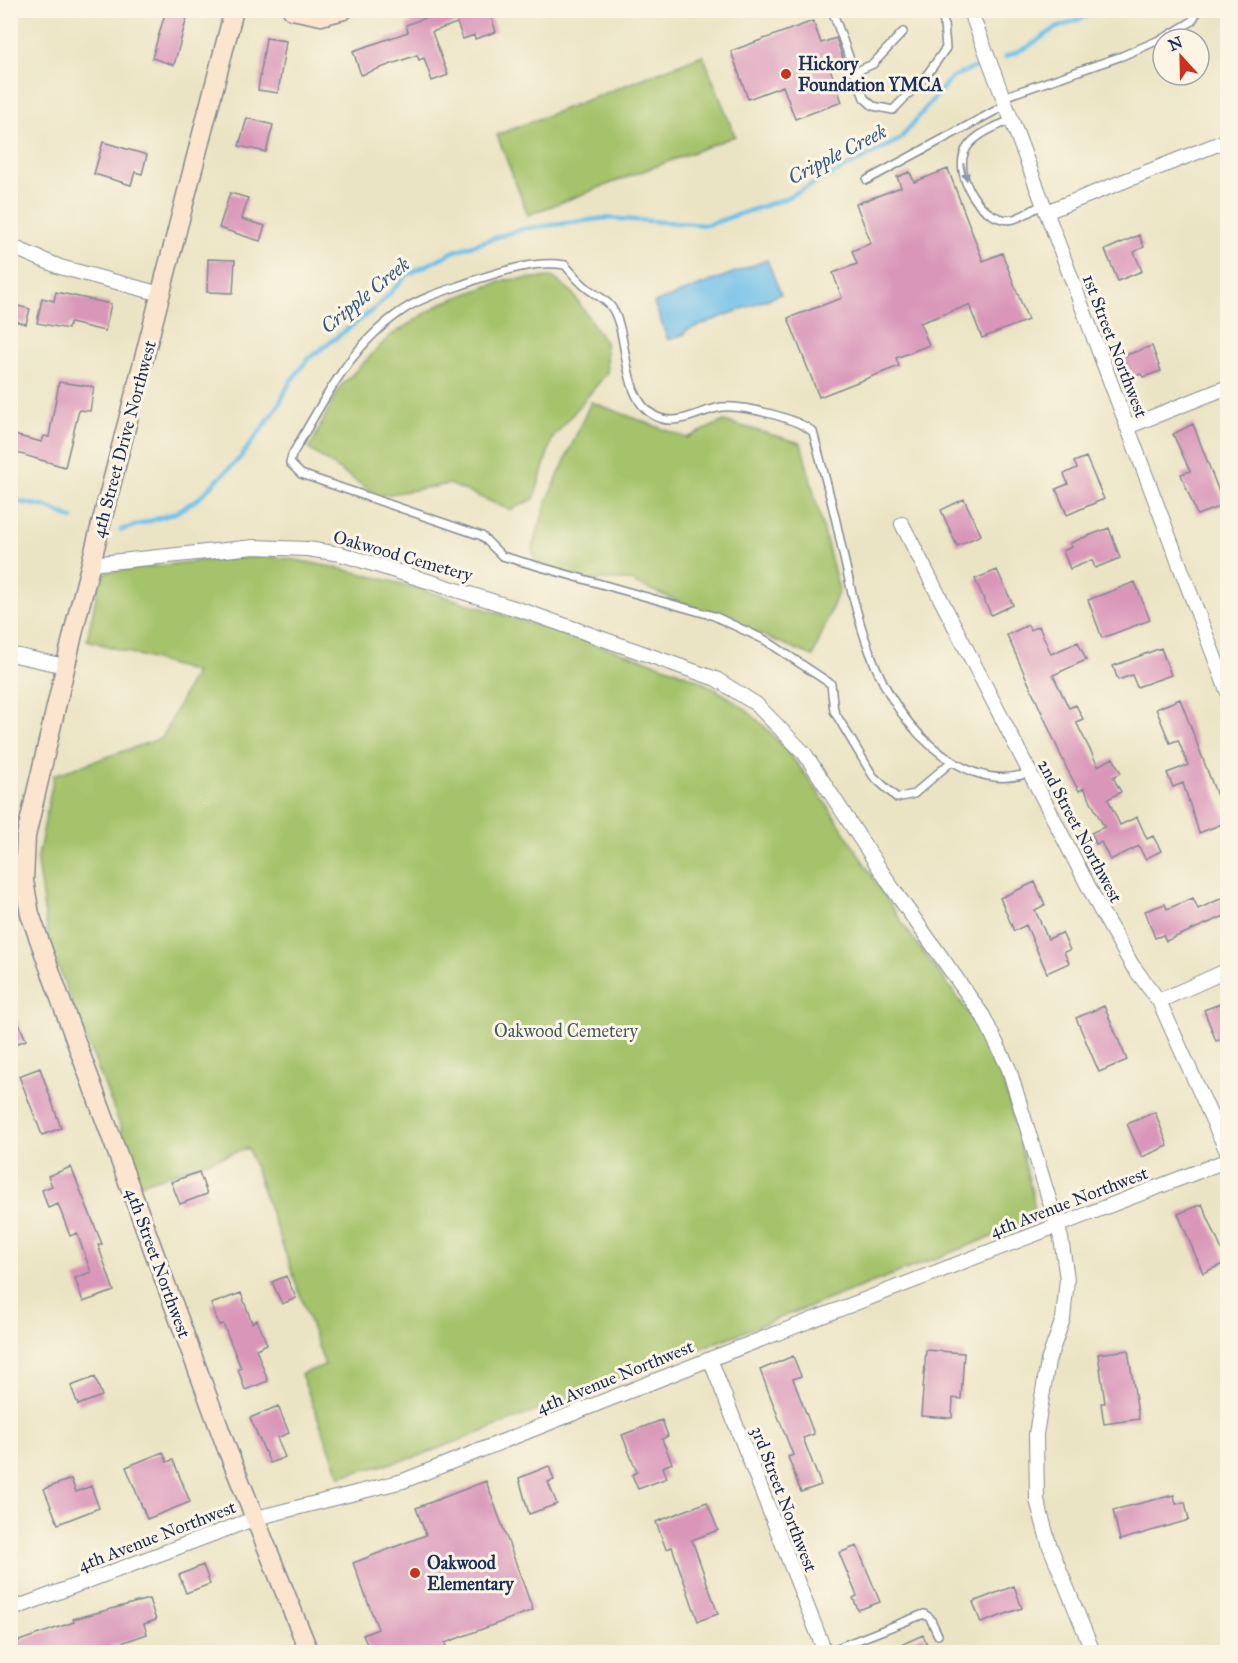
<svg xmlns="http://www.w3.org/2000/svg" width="1238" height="1663" font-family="'IM FELL Great Primer',serif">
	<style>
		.green { fill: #a5c36a; stroke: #607964; stroke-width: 1.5 }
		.water { fill: #6dbfe9; stroke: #4477a4; stroke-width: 1.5 }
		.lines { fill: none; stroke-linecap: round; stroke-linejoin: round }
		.stream { stroke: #6dbfe9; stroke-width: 4.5 }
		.building { fill: #d996b9 }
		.lane-casing { stroke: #838a91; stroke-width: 10 }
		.street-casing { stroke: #838a91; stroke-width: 16 }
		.secondary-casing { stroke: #838a91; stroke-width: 21 }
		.lane { stroke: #fff; stroke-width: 7 }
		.street { stroke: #fff; stroke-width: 14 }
		.secondary { stroke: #fbe5cf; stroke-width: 18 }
		.oneway { fill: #8d97ae }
		.poi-dot { fill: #c8321e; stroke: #fcf5e5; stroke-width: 2 }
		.labels { text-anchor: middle; stroke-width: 6; stroke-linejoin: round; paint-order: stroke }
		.poi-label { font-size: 18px; font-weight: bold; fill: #1b2f5e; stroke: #fcf5e5; text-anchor: start }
		.street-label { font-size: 18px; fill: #1b2f5e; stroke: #fcf5e5 }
		.park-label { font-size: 18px; fill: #445b62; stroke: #fcf5e5 }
		.water-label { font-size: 20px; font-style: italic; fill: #345a88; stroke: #fcf5e5 }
	</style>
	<rect width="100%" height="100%" fill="#fcf5e5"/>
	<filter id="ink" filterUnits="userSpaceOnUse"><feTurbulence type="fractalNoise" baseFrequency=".0167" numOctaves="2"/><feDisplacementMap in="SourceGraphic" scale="12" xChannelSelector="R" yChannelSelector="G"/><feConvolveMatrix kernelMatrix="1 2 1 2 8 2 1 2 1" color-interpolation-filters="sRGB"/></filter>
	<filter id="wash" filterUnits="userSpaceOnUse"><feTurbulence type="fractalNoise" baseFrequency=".008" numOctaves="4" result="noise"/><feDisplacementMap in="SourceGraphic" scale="24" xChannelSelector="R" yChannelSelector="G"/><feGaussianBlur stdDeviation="1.35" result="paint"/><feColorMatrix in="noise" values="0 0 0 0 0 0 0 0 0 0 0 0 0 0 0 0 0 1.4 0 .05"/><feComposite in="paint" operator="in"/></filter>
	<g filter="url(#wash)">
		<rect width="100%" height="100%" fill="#ebe4c4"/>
		<path class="green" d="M703,55L735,136L528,215L497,135Z
			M552,277L571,291L605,342L607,373L552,439L534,499L510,510L450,484L378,496L309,449L340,387L390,336L442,303L505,280Z
			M591,402L687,438L724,421L801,443L839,590L813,656L627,580H588L536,564L532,549L547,501Z
			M268,556C374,570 475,606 576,638C631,656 694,670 741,706C809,759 856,856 905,927C931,965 964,1001 986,1042C1008,1083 1021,1151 1033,1197C1035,1212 1032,1217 1020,1226L416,1457L340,1476L301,1374L325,1365L248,1148L138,1185L119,1122L49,944L37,862L54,775L162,738L195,672L87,640L100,578L107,572L208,560Z"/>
		<path class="water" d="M767,260L781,294L685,331V334L668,340L654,303Z"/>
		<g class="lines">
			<path class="stream" d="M1005,57L1028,47L1054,29L1103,10
				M10,500L47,507L73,519
				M121,530L175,513L199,498L240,458L277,408L290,382L308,359L378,306L407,275L455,251L522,229L606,218L707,225L784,199L899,140L952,77L974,68"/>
		</g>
		<g id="blocks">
			<path class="building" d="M166,10H189L174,65L152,58Z
				M446,10H489L496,32L475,39L474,35L463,39L457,23L432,32L448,75L432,81L424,58L419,60L417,55L361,75L353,51L408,32L406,25Z
				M813,21L821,43L836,38L843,58L828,63L842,102L795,119L783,86L748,99L731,51Z
				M266,38L286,41L278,93L258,90Z
				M247,118L273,125L266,152L239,146Z
				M103,142L147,155L142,174L135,172L131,185L94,174Z
				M948,169L983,261L1002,253L1028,320L982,338L969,305L920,323L929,345L896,358L899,366L819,397L788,318L842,298L833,273L857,264L852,251L871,243L856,204L901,187L897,177L910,172L914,182Z
				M230,193L248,198L242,219L265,226L260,241L219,228Z
				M1139,235L1144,247L1134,252L1142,271L1118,281L1105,250Z
				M208,259L235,260L233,293L207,292Z
				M56,292L111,304L105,331L70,323L68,329L37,323L42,298L54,301Z
				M14,305L30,309L26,324L10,320Z
				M1152,346L1161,371L1143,377L1141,374L1131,378L1123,356Z
				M59,382L94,387L90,411L79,410L65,467L10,451V434L42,442L44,436L49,437Z
				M1193,424L1224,505L1197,515L1181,474L1190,471L1173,434Z
				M1086,457L1104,499L1067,515L1056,489L1068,484L1064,474L1077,468L1074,462Z
				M964,499L981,535L957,546L941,510Z
				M1109,528L1120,558L1095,568L1092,560L1070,569L1063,551L1072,547L1070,543Z
				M997,570L1013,605L991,615L975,579Z
				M1135,582L1150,620L1102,638L1088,600Z
				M1028,625L1030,630L1039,626L1051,654L1078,642L1086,660L1053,675L1069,708L1076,705L1083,719L1076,722L1098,766L1113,758L1121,773L1113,777L1121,792L1108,799L1120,825L1137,817L1147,839L1153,836L1161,851L1145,859L1139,846L1110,860L1101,842L1096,844L1091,833L1104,827L1084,788L1079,791L1067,769L1007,635Z
				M1161,648L1171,675L1137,687L1132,675L1118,680L1113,666Z
				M1180,699L1227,822L1199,833L1183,783L1173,787L1167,773L1188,765L1178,740L1170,743L1156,709Z
				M1035,882L1045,905L1035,910L1048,939L1062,933L1070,950L1064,952L1069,963L1047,973L1026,925L1014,931L1000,898Z
				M1227,896V915L1166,941L1163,935L1155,938L1145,911L1165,904L1167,909L1193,898L1198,909Z
				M1227,1001V1037L1216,1041L1204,1010Z
				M10,1003L26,1040L10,1046Z
				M1104,1006L1127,1060L1099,1072L1076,1018Z
				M40,1068L61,1128L42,1135L19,1076Z
				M1155,1112L1168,1146L1142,1157L1127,1124Z
				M71,1167L102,1244L98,1245L114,1291L83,1302L75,1278L91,1272L77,1233L70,1236L58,1204L48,1208L42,1190L52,1186L48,1176Z
				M199,1172L207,1194L180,1204L171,1182Z
				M1202,1204L1227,1262L1203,1273L1178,1214Z
				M286,1276L296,1298L282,1304L272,1282Z
				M241,1293L252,1323L257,1320L267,1344L256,1349L268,1381L245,1390L238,1369L241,1368L223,1324L219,1325L211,1304Z
				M926,1350L964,1353L961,1399L953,1398L952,1418L921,1416Z
				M1128,1350L1139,1419L1104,1424L1101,1403H1105L1098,1354Z
				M793,1356L801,1376L793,1379L814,1434L803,1438L821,1485L801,1492L788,1457L793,1455L760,1370Z
				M95,1377L102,1396L78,1405L71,1386Z
				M278,1406L289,1433L277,1438L285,1457L270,1463L250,1418Z
				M662,1420L668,1436L662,1439L672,1463L663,1467L667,1478L638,1489L632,1475L637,1472L622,1435Z
				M163,1452L167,1462L173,1460L190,1502L147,1519L126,1467Z
				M549,1466L554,1480L548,1482L557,1504L529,1514L519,1478Z
				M71,1479L76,1492L91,1486L99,1508L58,1524L44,1489Z
				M486,1481L533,1610L445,1643L448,1653H375L373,1647L369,1649L363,1635L378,1629L353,1563L426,1535L416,1508Z
				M1174,1495L1176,1504L1185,1502L1189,1520L1120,1540L1113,1510Z
				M707,1502L718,1530L692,1540L718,1614L698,1621L672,1547L666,1549L656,1522Z
				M857,1546L880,1602L858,1610L853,1598L857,1596L839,1553Z
				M203,1565L210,1584L186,1593L179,1575Z
				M1014,1586L1022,1608L981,1623L973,1602Z
				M149,1599L156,1620L144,1624L147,1634L110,1647L112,1653H10V1644L74,1622L73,1619Z
				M923,1635L931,1653H883Z"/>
		</g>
	</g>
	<g filter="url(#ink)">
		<use href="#blocks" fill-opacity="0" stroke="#838a91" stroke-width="1.5"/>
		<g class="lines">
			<defs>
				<path id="lane" d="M832,10L864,98L873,106L893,110L926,76L946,48L943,13
					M855,72L873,64L903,32
					M1003,97L1122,56L1166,37L1191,22L1199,10
					M1012,120C998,125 977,134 968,146C949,171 982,226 1014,219C1024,216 1034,209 1043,204
					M867,180L1006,105
					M952,761L914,794L897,798L873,776L834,711L831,684L765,640L714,616L502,556L482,536L301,474L290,463L292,455C323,402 350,345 403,310C424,296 452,289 475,280C502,271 537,260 565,265C573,274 580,284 591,291C599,297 606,299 612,308C630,336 620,397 655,416C677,428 700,410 722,407C743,405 797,418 813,432C821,462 829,491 836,521C855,607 871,713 955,763C979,777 1002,782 1029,773
					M827,1652L924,1614L930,1618L938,1635"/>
				<path id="street" d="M970,10L1228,693
					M1046,212L1228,140
					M10,246L60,267L161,294
					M1127,427L1228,387
					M902,524L1100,909L1132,965L1159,1001L1228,1154
					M91,564L254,547L307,549L341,554L530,613L716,679L756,704L805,754L893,889L983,1016L1009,1069L1061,1238L1067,1279L1063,1319L1048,1361L1036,1434L1037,1500L1049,1544L1093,1652
					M10,654L65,666
					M1159,1001L1228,970
					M710,1359L825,1652
					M10,1610L256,1518L403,1481L710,1359L1228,1160"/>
				<path id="secondary" d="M234,10L77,617L26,836L24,881L30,914L65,1012L227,1449L309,1652
					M292,10L321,16L344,10"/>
			</defs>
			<use href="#lane" class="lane-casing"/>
			<use href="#street" class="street-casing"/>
			<use href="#secondary" class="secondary-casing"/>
			<use href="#lane" class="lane"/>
			<use href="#street" class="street"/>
			<use href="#secondary" class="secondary"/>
		</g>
		<defs><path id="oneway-solid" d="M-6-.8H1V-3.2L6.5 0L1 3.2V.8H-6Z" transform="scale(1.5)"/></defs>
		<use class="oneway" href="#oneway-solid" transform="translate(965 172) rotate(78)"/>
	</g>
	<g class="poi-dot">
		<circle cx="786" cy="74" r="6"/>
		<circle cx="415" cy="1573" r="6"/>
	</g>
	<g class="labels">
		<g class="poi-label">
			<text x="798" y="70">Hickory<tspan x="798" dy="21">Foundation YMCA</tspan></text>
			<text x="427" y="1569">Oakwood<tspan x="427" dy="21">Elementary</tspan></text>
		</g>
		<g class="street-label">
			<text transform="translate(1115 346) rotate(69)" y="6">1st Street Northwest</text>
			<text transform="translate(124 439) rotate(-75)" y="6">4th Street Drive Northwest</text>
			<text transform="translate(403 556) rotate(16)" y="6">Oakwood Cemetery</text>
			<text transform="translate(1080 831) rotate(62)" y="6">2nd Street Northwest</text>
			<text transform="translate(1069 1202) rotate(-21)" y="6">4th Avenue Northwest</text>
			<text transform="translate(158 1263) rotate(70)" y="6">4th Street Northwest</text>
			<text transform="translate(615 1377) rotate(-22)" y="6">4th Avenue Northwest</text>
			<text transform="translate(784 1499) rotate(69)" y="6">3rd Street Northwest</text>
			<text transform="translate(157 1536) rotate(-21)" y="6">4th Avenue Northwest</text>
		</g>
		<g class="park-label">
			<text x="566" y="1037">Oakwood Cemetery</text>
		</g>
		<g class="water-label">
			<text transform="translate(837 154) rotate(-27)" y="7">Cripple Creek</text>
			<text transform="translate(365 295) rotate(-39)" y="7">Cripple Creek</text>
		</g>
	</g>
	<rect width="1238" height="1663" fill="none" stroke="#fcf5e5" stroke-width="36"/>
	<g transform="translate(1181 57) rotate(338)"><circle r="28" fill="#fcf5e5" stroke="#a2a6af" stroke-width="1.5"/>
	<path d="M0-4.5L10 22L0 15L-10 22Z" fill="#c8321e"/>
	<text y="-9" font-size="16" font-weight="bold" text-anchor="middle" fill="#1b2f5e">N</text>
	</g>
</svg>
